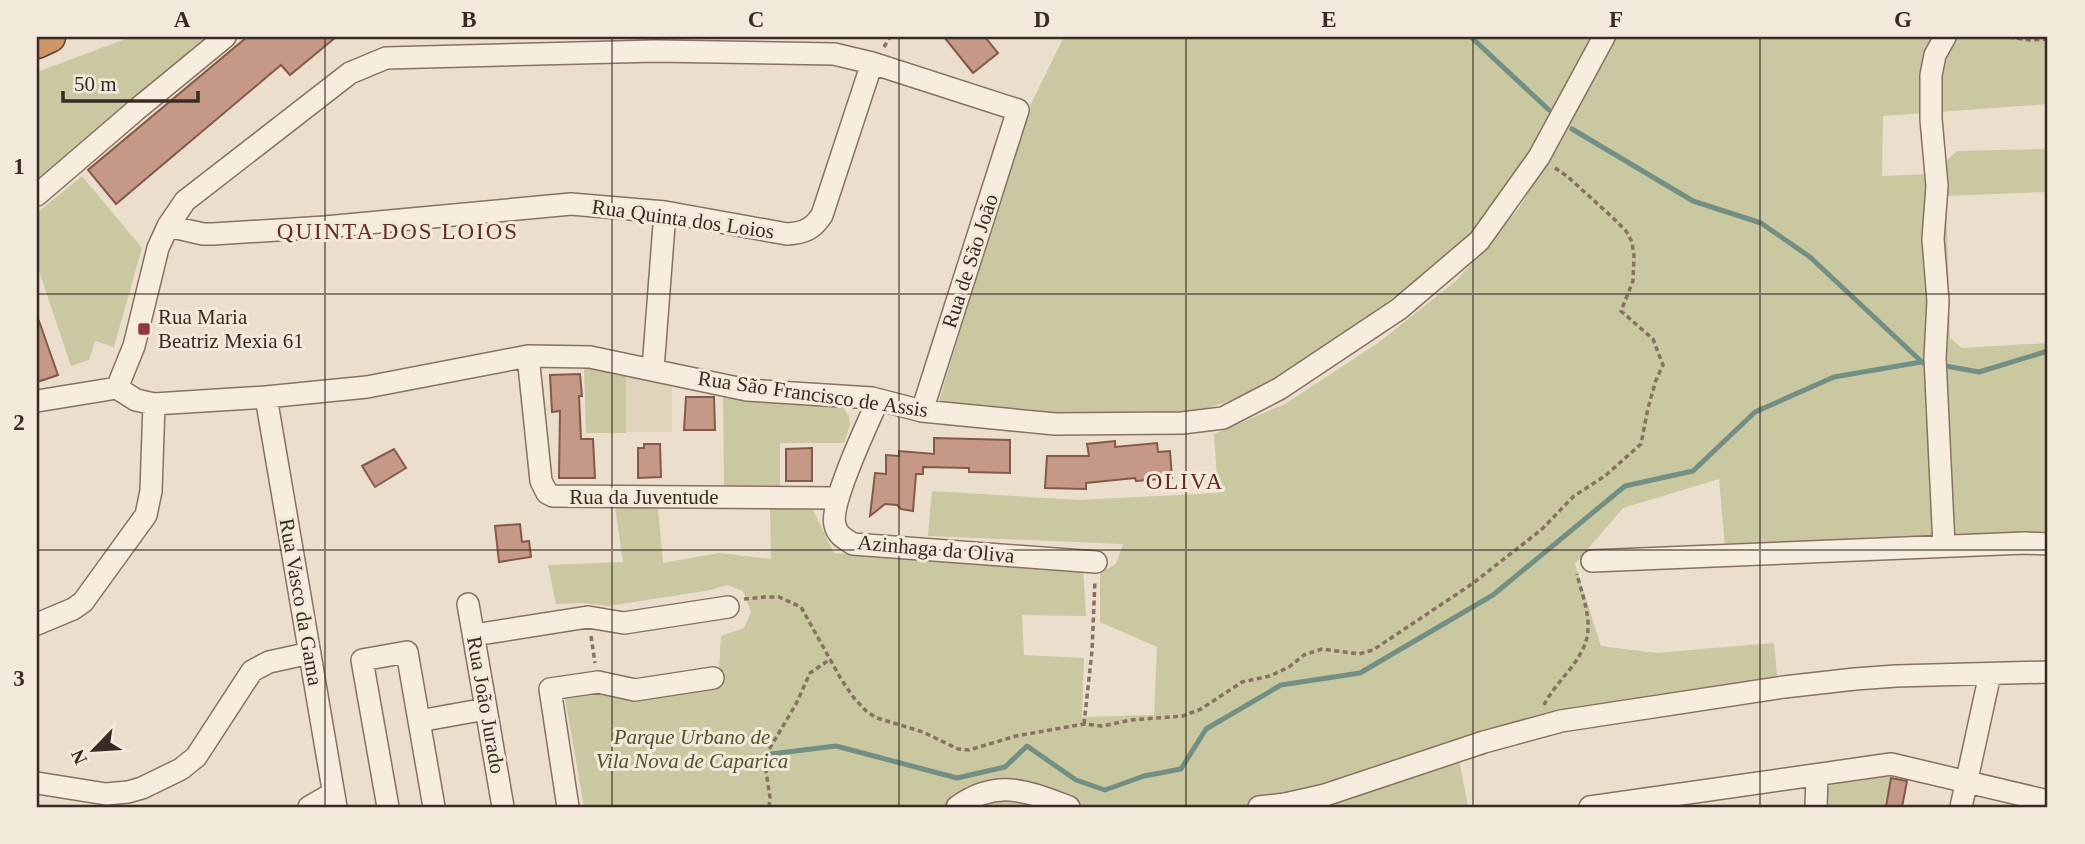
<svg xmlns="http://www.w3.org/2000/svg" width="2085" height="844" font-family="Georgia,serif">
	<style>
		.farmland { fill: #e0d5ba }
		.green { fill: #c9c8a1 }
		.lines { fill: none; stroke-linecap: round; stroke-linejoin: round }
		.stream { stroke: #738f84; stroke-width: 5 }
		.building { fill: #c59986; stroke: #84594a; stroke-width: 2 }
		.minor-casing { stroke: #877161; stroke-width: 24 }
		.highway-casing { stroke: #564035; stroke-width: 33 }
		.path { stroke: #877161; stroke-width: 3.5; stroke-dasharray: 5 3.5; stroke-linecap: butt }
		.minor { stroke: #f6eddf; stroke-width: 21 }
		.highway { stroke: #d09567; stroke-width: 30 }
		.grid { fill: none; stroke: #392b23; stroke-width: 2; stroke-opacity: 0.55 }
		.poi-dot { fill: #903743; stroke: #f3e9db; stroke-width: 2.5 }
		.labels { text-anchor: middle; stroke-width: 6; stroke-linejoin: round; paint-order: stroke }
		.street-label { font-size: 21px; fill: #392b23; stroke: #f3e9db }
		.poi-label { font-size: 21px; fill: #392b23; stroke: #f3e9db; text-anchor: start }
		.park-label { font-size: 21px; font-style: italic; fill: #4f542c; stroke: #f3e9db }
		.neighbourhood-label { font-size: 23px; letter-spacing: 2px; fill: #622c27; stroke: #f3e9db }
		.neatline { fill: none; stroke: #392b23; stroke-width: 2.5 }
		.grid-label { font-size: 23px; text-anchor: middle; font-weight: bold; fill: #392b23 }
	</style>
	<rect width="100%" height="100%" fill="#ebdecc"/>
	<path class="farmland" d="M626,375L672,384V432H626Z"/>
	<path class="green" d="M131,37H206L37,182V72Z
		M1064,37H1598L1536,144L1459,251L1270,386L1233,400L1193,412L1136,414H1056L938,405L1023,120Z
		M1607,37H2048V104L1883,116L1882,176L1932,174L1957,151L2048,149V192L1946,196L1950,338L1962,348L2048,343V538L1725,547L1719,479L1623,508L1575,564L1601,646L1656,653L1774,643L1778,685L1601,711L1459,759L1468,807H1043L1034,804L1031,807H584L564,693L718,685L721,636L744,628L751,612L743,591L727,585L711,590L608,606L584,603L556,604L548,565L623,562L615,507L658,508L663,563L719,553L771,559L770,508L813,510L834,553L1083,567L1086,616L1022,615L1024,655L1084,658L1082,717L1154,715L1157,647L1100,622V573L1116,564L1123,544L928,536L932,491L1079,500L1218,493L1214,434L1285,404L1378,343L1457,280L1519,208L1539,176Z
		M82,176L142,248L114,347L95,341L89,360L71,366L37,265V213Z
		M584,368L626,375V433H586Z
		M723,395L780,404L835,406L844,409L849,416L850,425L844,443H780V487H724Z
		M1891,776L1886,807H1826V792L1831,784Z"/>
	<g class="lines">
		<path class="stream" d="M1471,37L1549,110
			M1572,129L1693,201L1761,223L1810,257L1923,363
			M1940,365L1979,372L2048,351
			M771,754L836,746L957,778L1005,767L1027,746L1076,780L1105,790L1144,776L1181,769L1206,729L1281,685L1360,673L1493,595L1625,486L1693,471L1755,412L1834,377L1921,362"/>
	</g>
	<path class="building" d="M247,37H336L290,75L281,65L116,204L88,170Z
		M944,37H985L998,53L973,73Z
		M39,321L58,375L37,382V322Z
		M580,374L582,396H579L581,439H593L595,478H559L560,411L552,412L550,375Z
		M686,397H714L715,430H684Z
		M934,438L1010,440V473L969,472V468L923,467V474H916L913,511L901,509L897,505L885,504L870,516L875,473L886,474V455L899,456V451L934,454Z
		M1115,441V447L1157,443L1158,452L1170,451L1172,478L1136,481L1135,478L1086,483V489L1045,488L1047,456H1089L1087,444Z
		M644,444H660L661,477L638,478V448H644Z
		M812,448V481H786V449Z
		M394,449L406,468L375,487L362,466Z
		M520,524L522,542L529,541L531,557L499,562L495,526Z
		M1891,778L1907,781L1902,807H1886Z"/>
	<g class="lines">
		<defs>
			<path id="minor" d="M37,195L136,110L225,37
				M168,226L203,234H213L325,227L571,204L665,212L787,234C804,233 813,229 822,215L872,63
				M528,356L541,481L547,493L553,496L838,498
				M653,369L665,212
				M117,388L136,400L154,404L266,397L367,387L528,356L590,357L747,390L872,398L922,411L1055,424L1182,423L1223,418L1279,389L1399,309L1479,241L1539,157L1604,37
				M117,388L134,346L158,248L168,226L185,201L350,73L386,58L656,51L834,54L872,63L1018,110L922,411
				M266,397L336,807
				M878,400C868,423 829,504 835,525C837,535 845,539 853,544L1096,562
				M37,401L117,388
				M1944,546L1935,358L1938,301L1933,239L1937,186L1931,119V75L1935,55L1945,37
				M1592,561L2025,543L2048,544
				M468,604L503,807
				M37,624L73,609L83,602L146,515L151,491L154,404
				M474,635L588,617L624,623L728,607
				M419,721L486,709
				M37,783L106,794L128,792L142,788L181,769L196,757L252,671L269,662L310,653
				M309,807L333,793
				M388,807L362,660L407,652L434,807
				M568,807L550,689L598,682L635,690L713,678
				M957,807C997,778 1027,791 1069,807
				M1259,807L1285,804L1325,795L1484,742L1561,721L1784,687L1855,679L1896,676L2048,672
				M1590,807L1891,764L2048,801
				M1816,807L1817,776
				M1961,807L1990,674"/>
			<path id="highway" d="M37,43L50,37"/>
		</defs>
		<use href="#minor" class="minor-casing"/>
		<use href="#highway" class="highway-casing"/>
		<path class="path" d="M2009,37L2030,40L2048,39
			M884,47L890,37
			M744,599L765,597H779L801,607L841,679L854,698L867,712L877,718L923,732L958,749L969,750L1016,736L1084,724L1102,726L1131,720L1183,716L1201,709L1242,682L1270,676L1289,667L1304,655L1322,649L1359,654L1373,650L1472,584L1541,530L1574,496L1605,476L1641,444L1648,408L1656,380L1663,365L1653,339L1621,311L1633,281L1634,256L1632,242L1626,231L1612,217L1568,177L1555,168
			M591,636L595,663
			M1544,705C1556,680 1587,659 1588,629C1589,611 1581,591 1577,574
			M1084,724L1092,651L1095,580
			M769,807L770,798L765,764L767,753L796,704L810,673L829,660"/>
		<use href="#minor" class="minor"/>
		<use href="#highway" class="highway"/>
	</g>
	<path class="grid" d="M325,37V807M612,37V807M899,37V807M1186,37V807M1473,37V807M1760,37V807M37,294H2048M37,550H2048"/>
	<rect class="poi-dot" x="137" y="322" width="14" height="14" rx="3.5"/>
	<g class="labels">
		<g class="street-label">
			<text transform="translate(683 219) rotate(8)" y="7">Rua Quinta dos Loios</text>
			<text transform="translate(970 261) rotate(-72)" y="7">Rua de São João</text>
			<text transform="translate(813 394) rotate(8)" y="7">Rua São Francisco de Assis</text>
			<text x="644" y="504">Rua da Juventude</text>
			<text transform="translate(936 549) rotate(5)" y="7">Azinhaga da Oliva</text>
			<text transform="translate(301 602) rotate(80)" y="7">Rua Vasco da Gama</text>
			<text transform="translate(486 705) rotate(80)" y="7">Rua João Jurado</text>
		</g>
		<g class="poi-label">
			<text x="158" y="324">Rua Maria<tspan x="158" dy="24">Beatriz Mexia 61</tspan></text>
		</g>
		<g class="park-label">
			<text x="692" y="744">Parque Urbano de<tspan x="692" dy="24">Vila Nova de Caparica</tspan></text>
		</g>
		<g class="neighbourhood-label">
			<text x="398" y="239">QUINTA DOS LOIOS</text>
			<text x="1185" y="489">OLIVA</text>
		</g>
	</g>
	<rect width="2085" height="844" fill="none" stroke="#f3e9db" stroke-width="77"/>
	<g transform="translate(94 750) rotate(245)" stroke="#f3e9db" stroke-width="5" paint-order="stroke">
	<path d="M0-5L12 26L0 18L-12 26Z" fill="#392b23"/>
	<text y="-10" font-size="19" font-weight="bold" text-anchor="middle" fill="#392b23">N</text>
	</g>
	<path d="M63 91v10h135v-10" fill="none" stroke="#392b23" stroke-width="3.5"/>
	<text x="74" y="91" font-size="21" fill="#392b23" stroke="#f3e9db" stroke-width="5" paint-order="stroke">50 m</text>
	<rect x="38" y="38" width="2008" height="768" class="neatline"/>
	<g class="grid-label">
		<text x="182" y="27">A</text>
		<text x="469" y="27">B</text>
		<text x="756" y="27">C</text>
		<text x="1042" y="27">D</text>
		<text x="1329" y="27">E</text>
		<text x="1616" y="27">F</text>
		<text x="1903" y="27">G</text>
		<text x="19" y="174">1</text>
		<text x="19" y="430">2</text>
		<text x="19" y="686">3</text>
	</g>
</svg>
